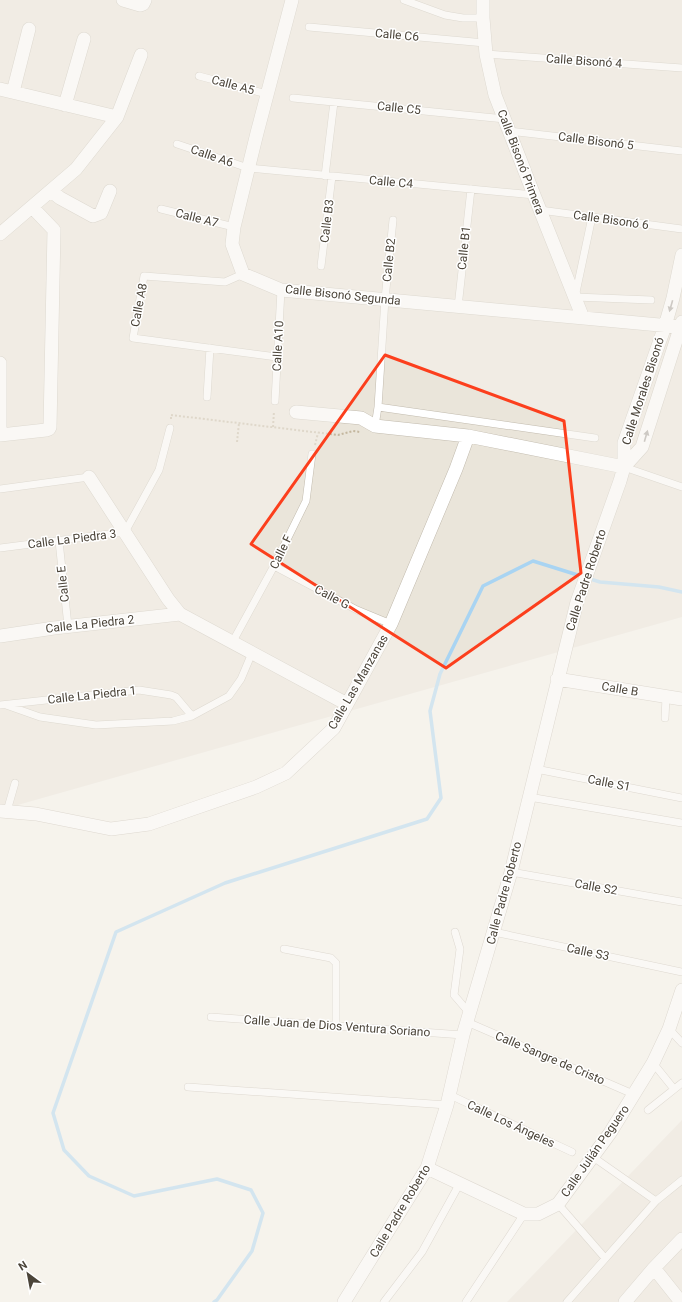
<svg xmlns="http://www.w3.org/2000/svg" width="682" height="1302" font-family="Roboto,sans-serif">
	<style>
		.residential { fill: #eae5da }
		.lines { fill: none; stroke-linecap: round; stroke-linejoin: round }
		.stream { stroke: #a9d4f2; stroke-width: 3.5 }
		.lane-casing { stroke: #c2bbae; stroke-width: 8 }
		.street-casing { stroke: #c2bbae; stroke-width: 14 }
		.path { stroke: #c4b79f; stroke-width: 2; stroke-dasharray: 2 2; stroke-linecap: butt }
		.lane { stroke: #fff; stroke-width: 7 }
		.street { stroke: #fff; stroke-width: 13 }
		.oneway { fill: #9c9892 }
		.marked { fill: none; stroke: #fc3f1d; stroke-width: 3; stroke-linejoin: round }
		.labels { text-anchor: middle; stroke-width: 3; stroke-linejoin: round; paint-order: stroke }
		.street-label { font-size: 12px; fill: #4b4439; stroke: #fff }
	</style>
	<rect width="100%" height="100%" fill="#f6f3ec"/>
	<path class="residential" d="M0,0H682V617L0,810Z
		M682,1120V1302H507Z"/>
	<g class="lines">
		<path class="stream" d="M214,1302L217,1300L252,1251L263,1213L251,1190L217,1179L134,1196L89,1176L64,1150L53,1113L116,932L225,883L427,819L441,798L430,711L440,674L483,586L533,561L600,582L659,587L682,592"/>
		<defs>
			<path id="lane" d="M404,0L445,15L463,18H483
				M309,27L485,43
				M486,54L682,68
				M199,76L267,94
				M293,98L505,119
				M509,131L682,151
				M177,144L248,168L534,195
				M325,176L334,102
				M161,209L234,227
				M540,210L682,229
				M592,217L575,297L651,300
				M321,266L332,176
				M243,274L225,282L144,276L133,338L277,357
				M458,307L471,189
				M207,397L210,348
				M275,401L281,290
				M378,407L595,438
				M375,426L378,407L385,299L393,220
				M624,467L682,487
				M0,489L89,477
				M59,541L68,626
				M0,548L125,532L159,470L170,428
				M274,566L357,610L391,624
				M232,643L274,566L306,501L312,454
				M0,705L139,690L171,695L176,697L192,716
				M6,705L40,717L96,725L173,721L192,716L229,696L241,679L252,653
				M665,718L666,697
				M536,769L682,798
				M529,797L682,823
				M7,811L15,783
				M511,872L682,902
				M455,932L460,949L454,995L466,1009L470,1011
				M494,932L682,972
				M284,949L331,958L336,963V1026
				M211,1017L463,1035
				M467,1022L633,1094
				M669,1029L682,1043
				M653,1063L674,1089
				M188,1087L447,1105
				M450,1095L572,1152
				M648,1110L682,1083
				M593,1157L656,1201
				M558,1204L605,1258
				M384,1302L422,1252L460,1183
				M466,1302L524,1214
				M567,1302L656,1201L682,1180"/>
			<path id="street" d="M123,0L140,5L143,4L145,0
				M292,0L257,133L234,227L232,244L243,274L281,290L681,327
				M483,0V18L486,54L495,95L534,195L583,318
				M0,89L117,117
				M13,92L29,29
				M65,105L84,39
				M51,191L60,198L93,216L101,213L110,191
				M0,234L76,169L117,117L141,55
				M0,363V435
				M296,412L361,418L375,426L468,436L624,467
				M0,435L46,430L49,429L50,427L54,230L32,207
				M624,467L642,447L682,322
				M89,477L168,599L180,614L347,704
				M0,636L54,628L180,614
				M557,679L682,699
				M0,811L36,814L111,829L149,824L256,787L286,773L334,728L391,624L456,469L468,436
				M427,1168L524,1214H538L558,1204L610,1133L653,1063L669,1029L682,990
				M654,1268L681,1302
				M344,1302L427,1168L447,1105L463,1035L511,872L577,602L620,481L624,467V443L665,326L673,298L682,255
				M625,1302L654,1268L682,1239"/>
		</defs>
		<use href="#lane" class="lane-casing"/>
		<use href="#street" class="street-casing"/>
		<path class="path" d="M171,419V415L338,435L353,431L360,432
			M273,427L274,411
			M237,442L239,423
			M315,445L318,433"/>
		<use href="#lane" class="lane"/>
		<use href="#street" class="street"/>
	</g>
	<defs><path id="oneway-solid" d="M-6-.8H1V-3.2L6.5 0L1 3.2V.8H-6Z"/></defs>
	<g class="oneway">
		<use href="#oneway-solid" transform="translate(671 306) rotate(106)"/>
		<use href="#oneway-solid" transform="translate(646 436) rotate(-74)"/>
	</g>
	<path d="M0 0H682V1302H0ZM385,355L564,421L581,573L446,668L251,544Z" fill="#f6f3ec" fill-opacity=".55" fill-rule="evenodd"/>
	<path class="marked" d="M385,355L564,421L581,573L446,668L251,544Z"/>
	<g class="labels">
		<g class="street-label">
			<text transform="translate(397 35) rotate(5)" y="4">Calle C6</text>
			<text transform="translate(584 61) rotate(4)" y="4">Calle Bisonó 4</text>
			<text transform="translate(233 85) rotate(15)" y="4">Calle A5</text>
			<text transform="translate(399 108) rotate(6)" y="4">Calle C5</text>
			<text transform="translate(596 141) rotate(7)" y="4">Calle Bisonó 5</text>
			<text transform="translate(212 156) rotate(19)" y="4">Calle A6</text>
			<text transform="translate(521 162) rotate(69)" y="4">Calle Bisonó Primera</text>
			<text transform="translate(391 182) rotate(5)" y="4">Calle C4</text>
			<text transform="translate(197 218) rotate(14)" y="4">Calle A7</text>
			<text transform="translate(611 220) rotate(8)" y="4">Calle Bisonó 6</text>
			<text transform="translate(327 221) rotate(-83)" y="4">Calle B3</text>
			<text transform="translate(464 248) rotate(-84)" y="4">Calle B1</text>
			<text transform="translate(389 260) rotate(-84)" y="4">Calle B2</text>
			<text transform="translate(343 295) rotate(6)" y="4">Calle Bisonó Segunda</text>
			<text transform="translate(139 305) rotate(-79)" y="4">Calle A8</text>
			<text transform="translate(278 346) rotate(-87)" y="4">Calle A10</text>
			<text transform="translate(643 391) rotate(-72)" y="4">Calle Morales Bisonó</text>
			<text transform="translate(72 539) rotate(-7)" y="4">Calle La Piedra 3</text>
			<text transform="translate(281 552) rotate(-64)" y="4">Calle F</text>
			<text transform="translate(586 580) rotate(-72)" y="4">Calle Padre Roberto</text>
			<text transform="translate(63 584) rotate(-96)" y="4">Calle E</text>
			<text transform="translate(332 597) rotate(28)" y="4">Calle G</text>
			<text transform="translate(90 624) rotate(-6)" y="4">Calle La Piedra 2</text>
			<text transform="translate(358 682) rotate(-60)" y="4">Calle Las Manzanas</text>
			<text transform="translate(620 689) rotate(9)" y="4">Calle B</text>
			<text transform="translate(92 695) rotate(-6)" y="4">Calle La Piedra 1</text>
			<text transform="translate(609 783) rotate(11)" y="4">Calle S1</text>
			<text transform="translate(596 887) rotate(10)" y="4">Calle S2</text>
			<text transform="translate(504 893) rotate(-75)" y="4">Calle Padre Roberto</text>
			<text transform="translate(588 952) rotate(12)" y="4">Calle S3</text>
			<text transform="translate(337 1026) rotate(4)" y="4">Calle Juan de Dios Ventura Soriano</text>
			<text transform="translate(550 1058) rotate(23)" y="4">Calle Sangre de Cristo</text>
			<text transform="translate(511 1124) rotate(25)" y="4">Calle Los Ángeles</text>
			<text transform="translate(595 1151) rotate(-55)" y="4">Calle Julián Peguero</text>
			<text transform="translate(400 1211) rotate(-59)" y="4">Calle Padre Roberto</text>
		</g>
	</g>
	<g transform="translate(28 1274) rotate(328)" stroke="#ffffff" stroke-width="3" paint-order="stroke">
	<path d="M0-3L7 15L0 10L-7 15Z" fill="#4b4439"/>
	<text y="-6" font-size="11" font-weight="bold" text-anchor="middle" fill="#4b4439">N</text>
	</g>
</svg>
